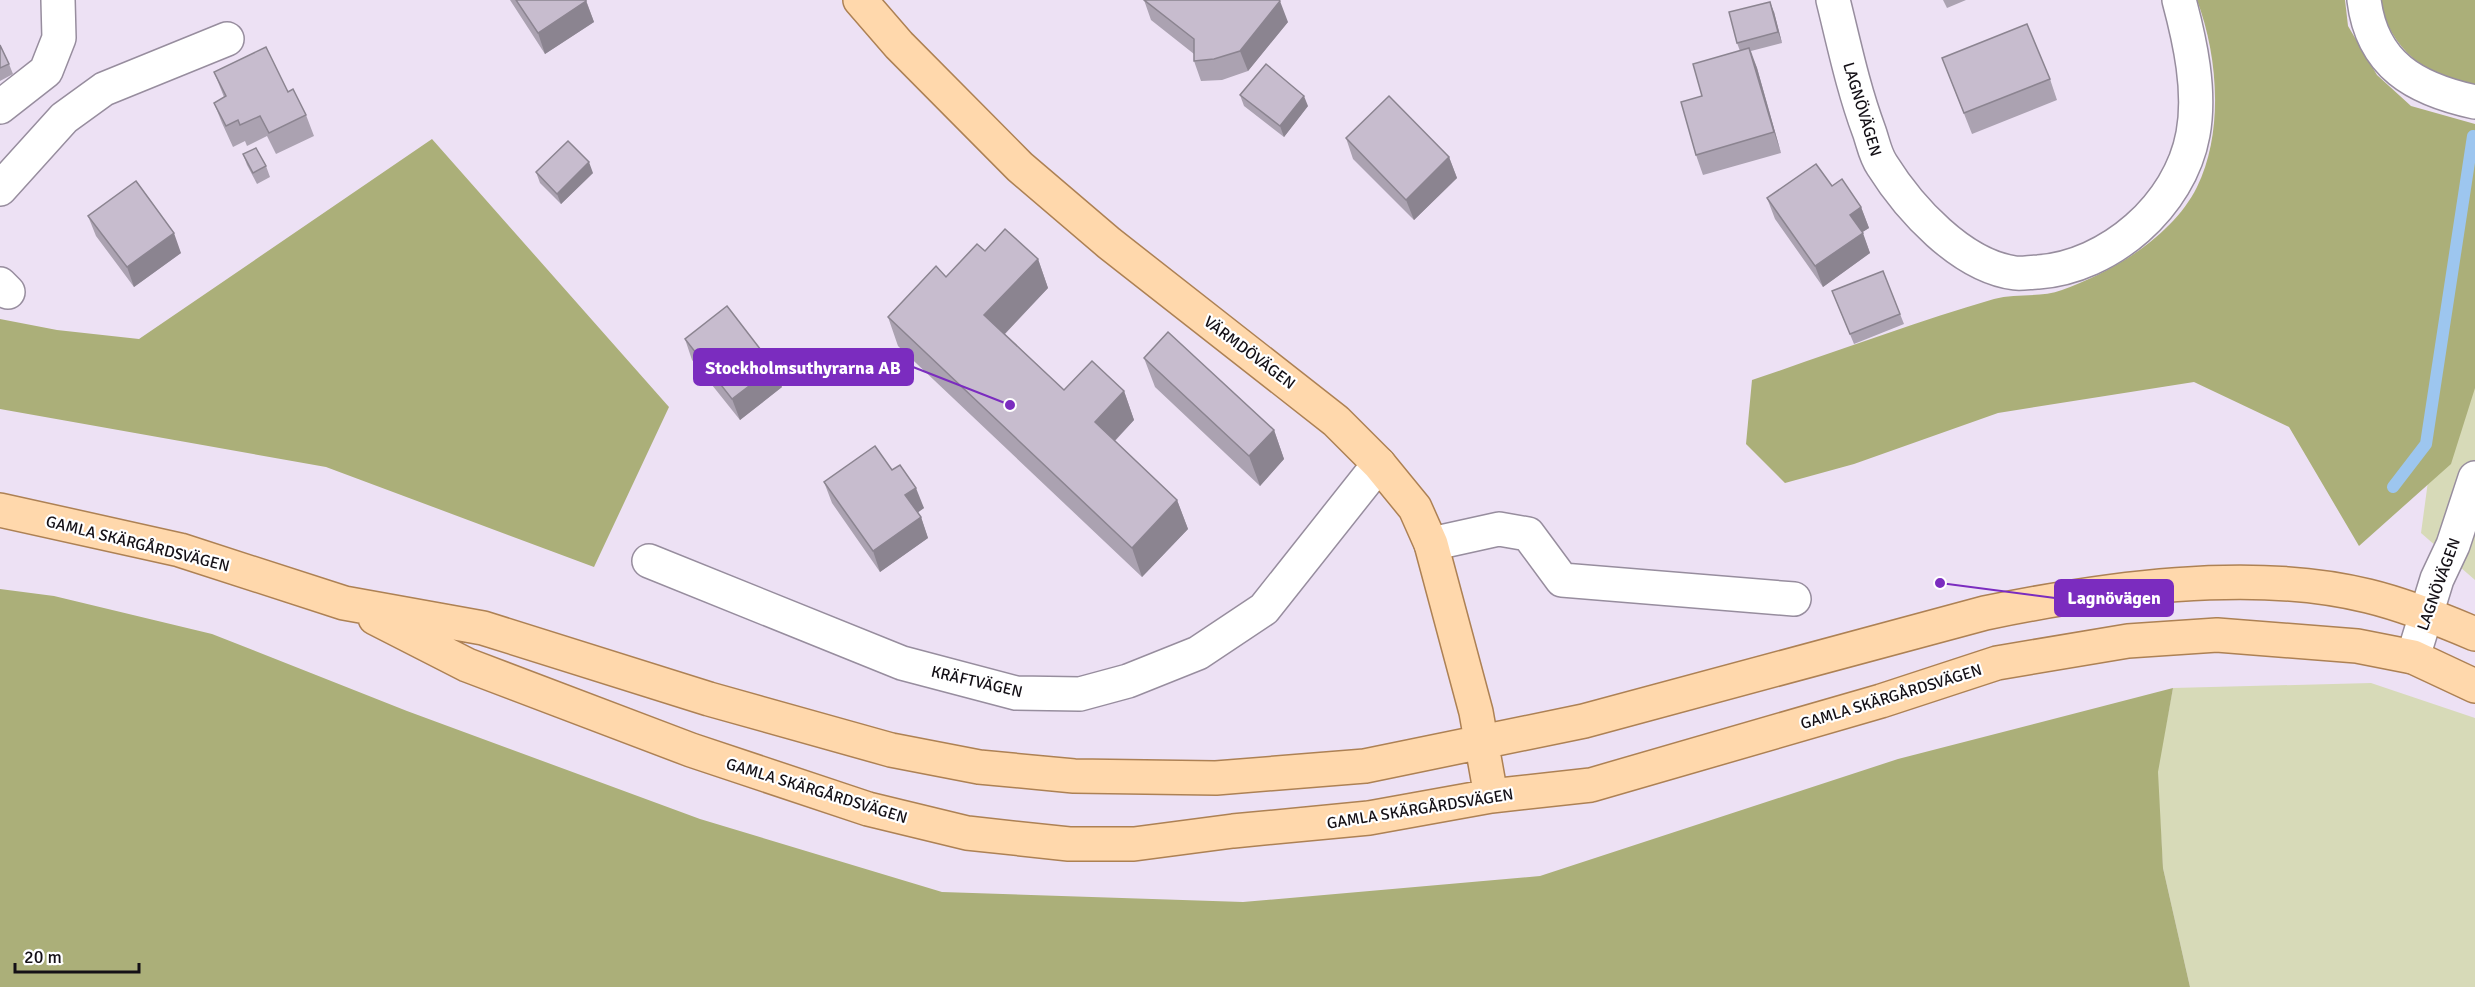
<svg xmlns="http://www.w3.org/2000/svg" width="2475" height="987" font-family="Signika,sans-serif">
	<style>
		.green { fill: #d7dab8 }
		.forest { fill: #abaf79 }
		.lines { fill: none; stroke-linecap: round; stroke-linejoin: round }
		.stream { stroke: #9dc6ef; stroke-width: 12 }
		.minor-casing { stroke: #978d9e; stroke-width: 36 }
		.major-casing { stroke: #ad8154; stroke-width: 36 }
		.minor { stroke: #fff; stroke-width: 33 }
		.major { stroke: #ffd8ac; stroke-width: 33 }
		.wall { fill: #aba2b1 }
		.shaded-wall { fill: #8b8490 }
		.building { fill: #c7bcce; stroke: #8b8490; stroke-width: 1.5 }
		.labels { text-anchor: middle; stroke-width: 4.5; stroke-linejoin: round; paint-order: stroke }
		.street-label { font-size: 16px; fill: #141016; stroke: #fff }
		.leader { fill: none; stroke: #7b2cbf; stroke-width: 2 }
		.callout-dot { fill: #7b2cbf; stroke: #fff; stroke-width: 2 }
		.callout { fill: #7b2cbf; stroke: #7b2cbf; stroke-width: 2 }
		.callout-label { font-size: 18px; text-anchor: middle; font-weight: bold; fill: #fff }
	</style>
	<rect width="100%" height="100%" fill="#ede1f4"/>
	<path class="green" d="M2475,135V580L2421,533Z
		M2371,683L2475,718V987H2190L2163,868L2157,772L2173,688Z"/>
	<path class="forest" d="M2197,0H2345L2348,26L2377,75L2411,106L2475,124V388L2451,464L2359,546L2289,427L2194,382L1998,413L1854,464L1785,483L1746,444L1752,380C1832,353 1912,323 1994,299C2015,293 2041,298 2062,290C2112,272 2172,237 2197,187C2224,132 2218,56 2197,0Z
		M2381,0H2475V86C2430,79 2387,48 2381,0Z
		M432,139L669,407L594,567L326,467L0,409V319L57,330L139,339Z
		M0,589L54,596L212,634L407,711L700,819L942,892L1243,902L1540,876L1898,759L2173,688L2158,772L2163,868L2190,987H0Z"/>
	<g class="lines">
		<path class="stream" d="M2393,487L2426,444L2473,136"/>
		<defs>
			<path id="minor" d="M1833,0C1844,44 1853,88 1869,131C1873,142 1875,155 1882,165C1909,208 1961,266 2015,273C2022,274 2031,272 2038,272C2109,267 2180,206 2193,134C2201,91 2190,41 2179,0
				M2364,0C2372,65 2415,89 2475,102
				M0,107L46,71L59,38L58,0
				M0,189L64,118L104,89L227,39
				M0,284L8,292
				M1431,544L1499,529L1528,534L1562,580L1794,599
				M649,561L902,663L1016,693L1080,694L1128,681L1198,653L1264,609L1379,464
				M2413,657L2437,579L2453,545L2475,478"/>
			<path id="major" d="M860,0L899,45L1020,167L1109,243L1336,421L1379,464L1415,508L1431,544L1476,712L1491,796
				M0,510L180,550L344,603L483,628L709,699L891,750L979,767L1074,776L1216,778L1365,766L1584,721L1985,613C2102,589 2251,567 2368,596C2405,605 2440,619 2475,634
				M375,618L467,665L691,750L868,809L967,833L1069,844H1134L1233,831L1369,818L1491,796L1591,785L1881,701L1997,663L2128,641L2217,635L2357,646L2413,657L2475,686"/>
		</defs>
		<use href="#minor" class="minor-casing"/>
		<use href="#major" class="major-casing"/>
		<use href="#minor" class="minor"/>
		<use href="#major" class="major"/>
	</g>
	<path class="wall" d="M510,0H586L594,22L545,54Z
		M1144,0L1288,22L1248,71L1222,80L1201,81L1194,61V54L1151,20Z
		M1943,0H1966L1947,8Z
		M1774,12L1782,43L1751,51L1757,68L1781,153L1703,175L1696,155L1702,96L1740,51L1737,43Z
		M0,45L9,64L13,74L0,81Z
		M1942,58L2050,79L2057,100L1972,134Z
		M214,72L288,92L306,115L314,136L276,154L267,136L247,146L245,141L233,147L222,123L214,103L224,97Z
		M1240,95L1308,106L1284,137L1244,106Z
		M1346,138L1449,157L1457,178L1414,220L1353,159Z
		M243,154L266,166L270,177L257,184L247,165Z
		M536,172L593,173L561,204L540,183Z
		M1832,186L1861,207L1869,228L1862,232L1870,253L1823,287L1775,219L1767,198Z
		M88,216L181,253L134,287L96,236Z
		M985,251L1038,259L1048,288L1005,334L1064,390L1124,391L1134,420L1115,441L1177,500L1188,529L1142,577L898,346L888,317Z
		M1883,271L1904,324L1854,344L1832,291Z
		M685,339L782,387L740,420L692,360Z
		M1144,358L1274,430L1284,459L1260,486L1155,387Z
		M892,470L924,508L918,512L921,517L928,538L880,572L832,503L824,482Z"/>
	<path class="shaded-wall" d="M586,1L594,22L545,54L538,33Z
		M1280,1L1288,22L1248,71L1240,51Z
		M1770,2L1774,12L1782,43L1778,32Z
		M1749,48L1757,68L1781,153L1774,132Z
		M1304,96L1308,106L1284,137L1280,126Z
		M1449,157L1457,178L1414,220L1406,200Z
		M589,162L593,173L561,204L557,194Z
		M1861,207L1869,228L1858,235L1850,215Z
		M174,233L181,253L134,287L127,267Z
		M1863,233L1870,253L1823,287L1815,266Z
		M1038,259L1048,288L995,344L984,315Z
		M774,367L782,387L740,420L732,399Z
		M1124,391L1134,420L1105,451L1095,422Z
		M1274,430L1284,459L1260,486L1249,456Z
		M916,488L924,508L913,516L905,495Z
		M1177,500L1188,529L1142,577L1132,548Z
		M921,517L928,538L880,572L873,551Z"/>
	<path class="building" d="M516,0H586V1L538,33Z
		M1144,0H1279L1280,1L1240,51L1214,59L1194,61V39Z
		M1770,2L1778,32L1737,43L1729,12Z
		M2027,24L2050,79L1964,113L1942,58Z
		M0,45L9,64L0,68Z
		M266,47L288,92L293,89L306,115L269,133L260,116L240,125L238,120L226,126L214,103L226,96L214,72Z
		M1749,48L1774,132L1696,155L1681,102L1702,96L1693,64Z
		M1266,64L1304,96L1280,126L1240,95Z
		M1389,96L1449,157L1406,200L1346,138Z
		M568,141L589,162L557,194L536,172Z
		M256,148L266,166L253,173L243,154Z
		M1816,164L1832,186L1842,179L1861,207L1850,215L1863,233L1815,266L1767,198Z
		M136,181L174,233L127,267L88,216Z
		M1005,229L1038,259L984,315L1064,390L1092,361L1124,391L1095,422L1177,500L1132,548L888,317L936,266L946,277L977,244L985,251Z
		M1883,271L1900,314L1850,334L1832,291Z
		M727,306L774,367L732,399L685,339Z
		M1168,332L1274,430L1249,456L1144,358Z
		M875,446L892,470L900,465L916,488L905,495L921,517L873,551L824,482Z"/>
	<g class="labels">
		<g class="street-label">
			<text transform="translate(1863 109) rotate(73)" y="6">LAGNÖVÄGEN</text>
			<text transform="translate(1250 352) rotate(37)" y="6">VÄRMDÖVÄGEN</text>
			<text transform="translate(138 543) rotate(14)" y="6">GAMLA SKÄRGÅRDSVÄGEN</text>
			<text transform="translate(2438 584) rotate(-70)" y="6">LAGNÖVÄGEN</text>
			<text transform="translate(977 681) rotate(13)" y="6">KRÄFTVÄGEN</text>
			<text transform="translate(1891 696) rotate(-17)" y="6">GAMLA SKÄRGÅRDSVÄGEN</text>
			<text transform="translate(817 790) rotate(17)" y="6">GAMLA SKÄRGÅRDSVÄGEN</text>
			<text transform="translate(1420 808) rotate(-9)" y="6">GAMLA SKÄRGÅRDSVÄGEN</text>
		</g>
	</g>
	<path class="leader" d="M1010 405L913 367M1940 583L2055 598"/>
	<g class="callout-dot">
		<circle cx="1010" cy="405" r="6"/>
		<circle cx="1940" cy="583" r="6"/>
	</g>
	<g class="callout">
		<rect x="694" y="349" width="219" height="36" rx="6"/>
		<rect x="2055" y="580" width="118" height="36" rx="6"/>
	</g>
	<g class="callout-label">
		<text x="803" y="374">Stockholmsuthyrarna AB</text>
		<text x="2114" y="604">Lagnövägen</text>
	</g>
	<path d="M15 963v9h124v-9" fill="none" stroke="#141016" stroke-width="3"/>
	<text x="24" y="963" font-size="18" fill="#141016" stroke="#ffffff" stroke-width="4.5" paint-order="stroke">20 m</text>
</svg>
